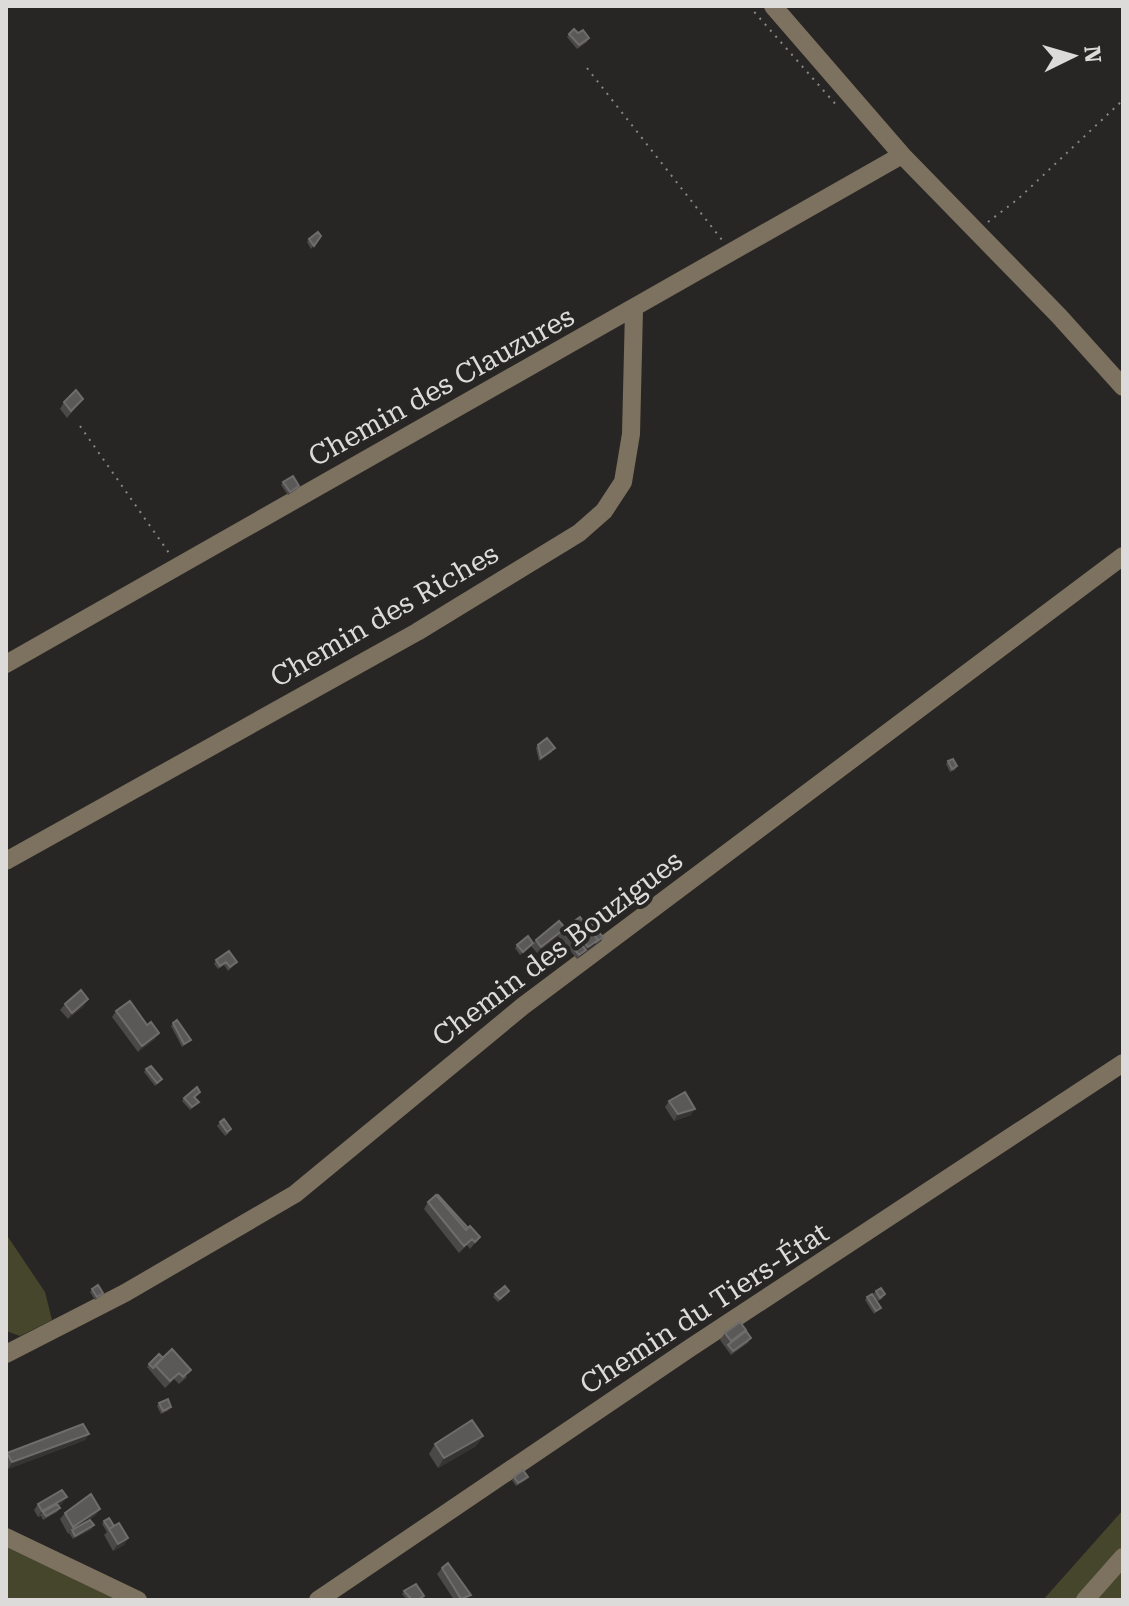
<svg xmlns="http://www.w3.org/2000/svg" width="1129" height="1606" font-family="'Roboto Serif',serif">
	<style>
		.green { fill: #45462b }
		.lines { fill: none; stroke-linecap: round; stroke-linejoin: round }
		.path { stroke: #898785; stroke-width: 2; stroke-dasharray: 2 6; stroke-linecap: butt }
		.minor { stroke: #7d725f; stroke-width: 18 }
		.wall { fill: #4b4848 }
		.shaded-wall { fill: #363433 }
		.building { fill: #5b5858; stroke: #6f6c6c; stroke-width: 2 }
		.labels { text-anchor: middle; stroke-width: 8; stroke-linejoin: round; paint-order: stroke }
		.street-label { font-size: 28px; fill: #dddbda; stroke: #282624 }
	</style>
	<rect width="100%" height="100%" fill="#282624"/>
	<path class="green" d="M6,1234L45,1292L52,1320L20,1336L6,1331Z
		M1123,1510V1600H1043Z
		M6,1547L121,1600H6Z"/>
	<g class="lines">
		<path class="path" d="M749,6L838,107
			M587,68L722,240
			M988,222L1018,199L1123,100
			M80,426L169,553"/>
		<path class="minor" d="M773,6L902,155L1059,316L1123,387
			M6,664L902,155
			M6,861L417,632L579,533L604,511L623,482L631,434L634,310
			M6,1354L125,1293L295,1194L523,1006L1123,556
			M6,1537L138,1600
			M318,1600L690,1348L1123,1063
			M1085,1600L1123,1557"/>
	</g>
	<path class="wall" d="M569,34L589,38L587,42L577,49L567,37Z
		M321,236L311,249L307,242L309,239Z
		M83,399L67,418L60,409L64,402Z
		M283,482L297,489L288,495L281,485Z
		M538,745L552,752L539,761L536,748Z
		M948,761L957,766L955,770L950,772L946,764Z
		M565,928L603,937L601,941L577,959L558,936L537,953L531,946L520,955L515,948L517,945L533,943L536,940Z
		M216,960L237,962L228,971L224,965L218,969L214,964Z
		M65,1004L84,1006L68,1019L60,1010Z
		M116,1011L147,1025L159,1033L155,1039L138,1052L112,1017Z
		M173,1023L191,1040L182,1047L171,1026Z
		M146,1069L162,1079L155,1086L144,1072Z
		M200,1092L195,1098L196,1105L190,1110L182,1101L184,1098Z
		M669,1101L691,1115L674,1121L665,1107Z
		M220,1122L229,1133L225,1136L217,1126Z
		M437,1196L468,1228L480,1237L470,1249L467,1245L459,1253L424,1209L428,1202Z
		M92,1289L103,1293L101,1296L95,1300L90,1292Z
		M876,1291L883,1298L878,1301L873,1294Z
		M495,1294H507L498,1302L493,1297Z
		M867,1297L881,1308L874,1314L865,1300Z
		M745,1332L749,1342L731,1355L720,1340L725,1333Z
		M163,1358L187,1377L179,1384L174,1379L165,1388L147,1367L149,1364Z
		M159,1403L169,1410L161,1414L157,1406Z
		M89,1434L85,1440L8,1469L6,1465V1455L7,1453Z
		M483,1436L476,1446L438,1468L429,1454L435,1444Z
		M514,1477H528L526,1480L516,1486L512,1480Z
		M38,1504H62L58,1506L60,1508L57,1512L43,1520L41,1516L38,1517L34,1510Z
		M65,1513L96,1515L85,1523L92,1529L73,1539L69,1533L68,1534L60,1519Z
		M104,1521L114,1526L128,1538L124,1545L113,1551L104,1535L107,1532L102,1524Z
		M442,1568L468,1600H454L437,1574Z
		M404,1591L424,1596L420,1600H407L402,1594Z"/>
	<path class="shaded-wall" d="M563,930L558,936L537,953L541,947Z
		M603,937L601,941L577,959L588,947Z
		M88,999L84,1006L68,1019L72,1013Z
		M159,1033L155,1039L138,1052L142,1046Z
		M695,1109L691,1115L674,1121L678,1114Z
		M89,1434L85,1440L8,1469L12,1462Z
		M483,1436L476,1446L438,1468L444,1458Z
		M67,1497L62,1504L44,1514L43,1512L38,1517L42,1511Z
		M100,1509L96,1515L72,1531V1530L68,1534L73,1527Z
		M94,1525L92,1529L73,1539L75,1536Z
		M128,1538L124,1545L113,1551L118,1544Z"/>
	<path class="building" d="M574,29L578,33L583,30L589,38L579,45L569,34Z
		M318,232L321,236L314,246L309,239Z
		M76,390L83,399L71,411L64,402Z
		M293,476L299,486L290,492L283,482Z
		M547,738L555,748L541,758L538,745Z
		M953,759L957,766L952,769L948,761Z
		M580,917L598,940L588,947L583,941L576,947L563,930L541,947L536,940L559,921L565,928Z
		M592,924L603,937L595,943L598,940L588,927Z
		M528,936L533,943L523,952L517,945Z
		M581,944L586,950L579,955L574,949Z
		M229,951L237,962L230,967L226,962L220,966L216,960Z
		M81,990L88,999L72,1013L65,1004Z
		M130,1001L147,1025L151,1022L159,1033L142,1046L116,1011Z
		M177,1020L191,1040L184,1044L173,1023Z
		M151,1066L162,1079L157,1083L146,1069Z
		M197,1087L200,1092L194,1097L199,1102L192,1107L184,1098Z
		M685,1092L695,1109L678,1114L669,1101Z
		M224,1119L231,1129L227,1132L220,1122Z
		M436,1195L466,1230L470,1226L480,1237L475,1242L472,1239L464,1246L428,1202Z
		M438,1195L468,1228L466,1230L437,1196Z
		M98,1285L103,1293L97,1297L92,1289Z
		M505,1286L509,1291L500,1299L495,1294Z
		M881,1288L885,1294L880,1298L876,1291Z
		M872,1294L881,1308L876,1311L867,1297Z
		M740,1322L746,1330L731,1341L725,1333Z
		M746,1331L751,1338L733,1351L728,1345Z
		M172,1349L191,1370L183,1377L179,1373L170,1381L155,1365Z
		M159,1354L163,1358L153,1368L149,1364Z
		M168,1399L171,1407L163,1411L159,1403Z
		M472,1420L483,1436L444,1458L435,1444Z
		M83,1424L89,1434L12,1462L7,1453Z
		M523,1470L528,1477L518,1483L514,1477Z
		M62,1490L67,1497L42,1511L38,1504Z
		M91,1494L100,1509L73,1527L65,1513Z
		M57,1504L60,1508L46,1516L43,1512Z
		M109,1518L114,1526L109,1529L104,1521Z
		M90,1520L94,1525L75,1536L72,1530Z
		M119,1523L128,1538L118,1544L109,1529Z
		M448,1563L471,1595L461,1599L442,1568Z
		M416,1584L424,1596L417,1600H412L404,1591Z"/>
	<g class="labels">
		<g class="street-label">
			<text transform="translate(441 386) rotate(-29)" y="10">Chemin des Clauzures</text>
			<text transform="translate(384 615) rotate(-30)" y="10">Chemin des Riches</text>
			<text transform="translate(557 948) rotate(-37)" y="10">Chemin des Bouzigues</text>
			<text transform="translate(704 1308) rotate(-33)" y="10">Chemin du Tiers-État</text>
		</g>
	</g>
	<rect width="1129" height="1606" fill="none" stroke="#dddbda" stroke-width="16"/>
	<g transform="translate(1073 56) rotate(85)" stroke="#282624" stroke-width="6" paint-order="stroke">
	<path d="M0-6L14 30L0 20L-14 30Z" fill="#dddbda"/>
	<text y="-12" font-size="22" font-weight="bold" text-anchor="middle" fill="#dddbda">N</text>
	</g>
</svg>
